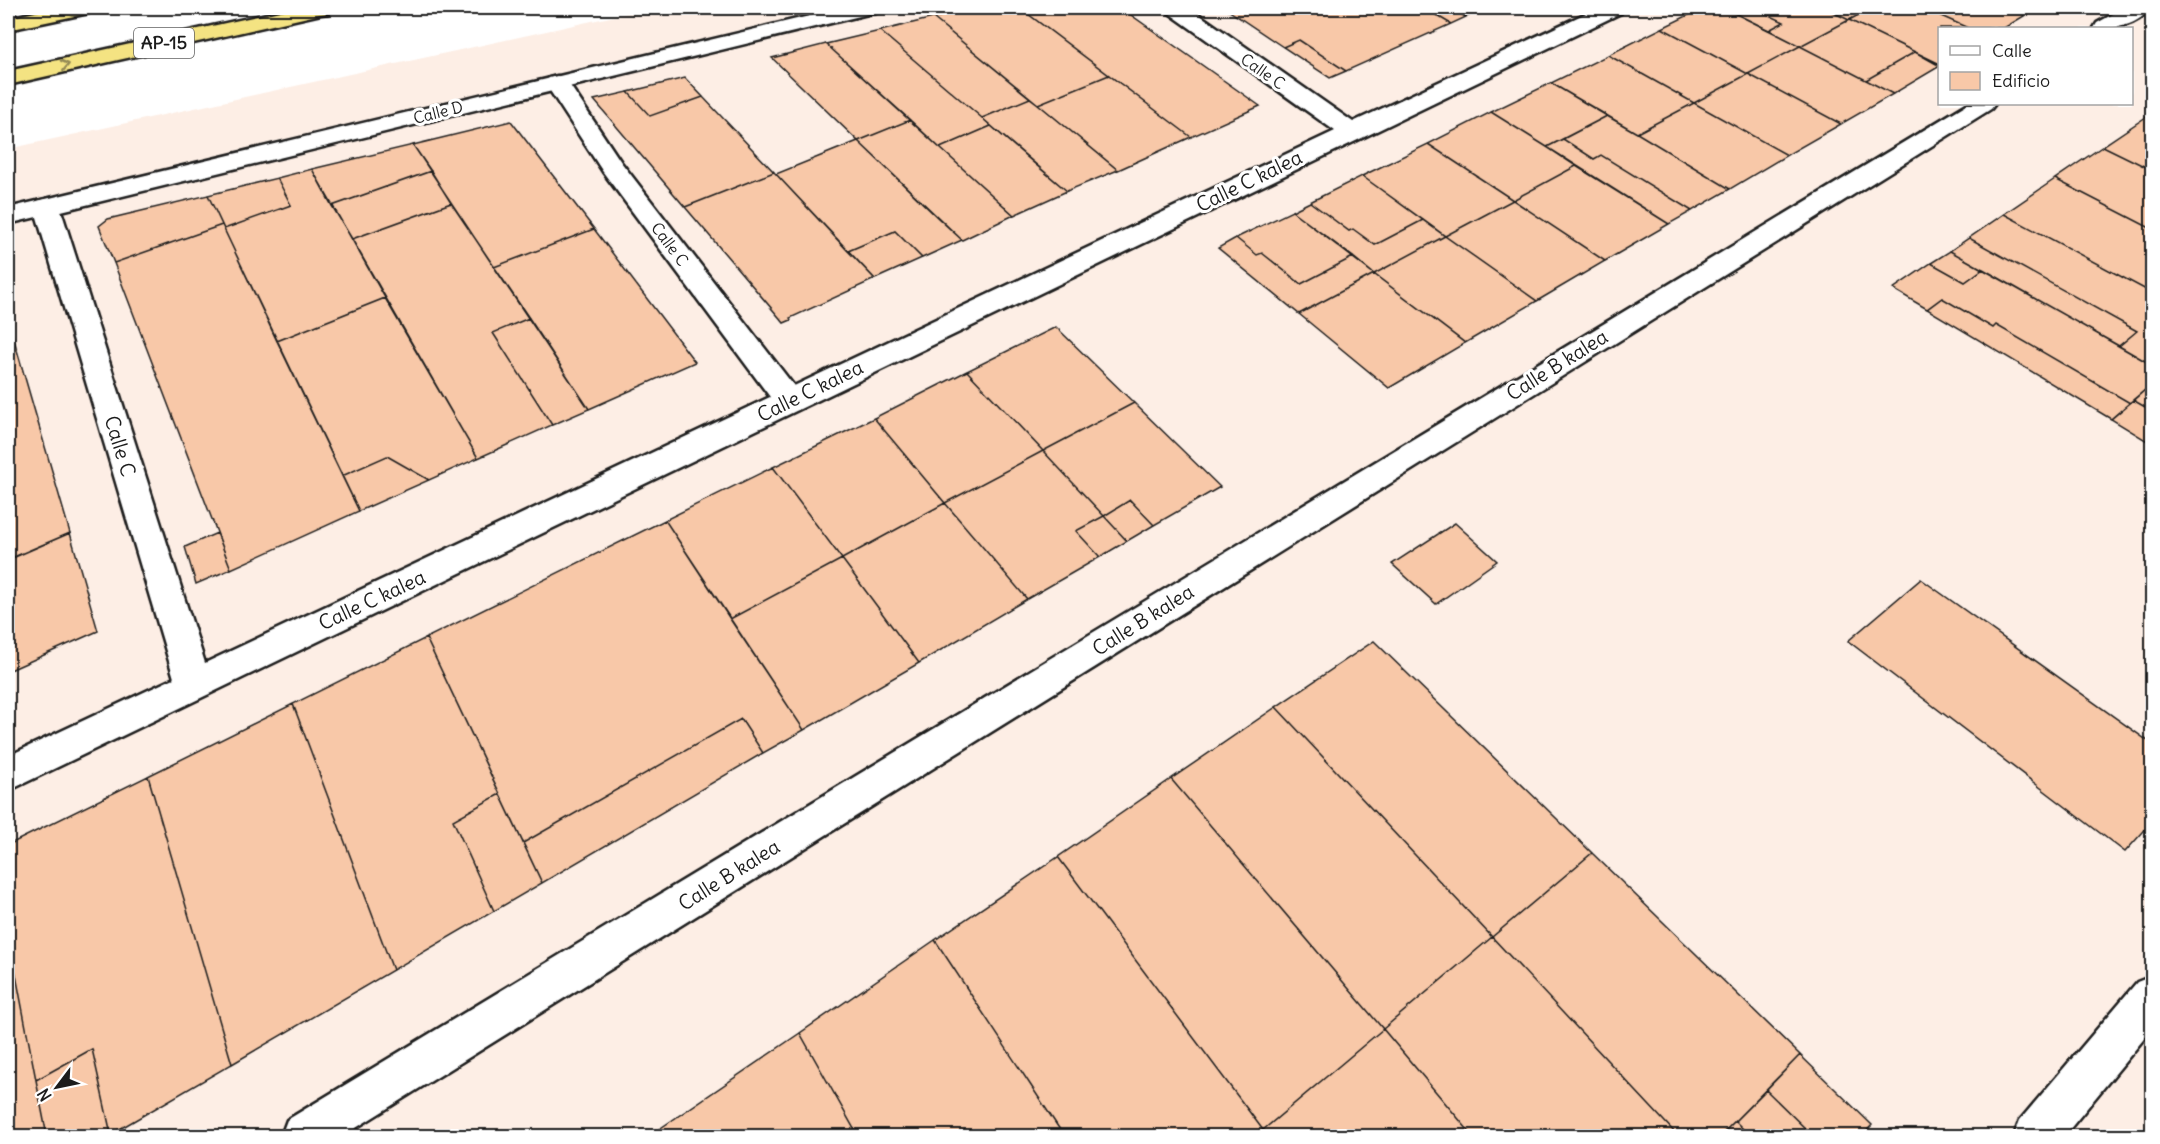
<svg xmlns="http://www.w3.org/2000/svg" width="2160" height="1144" font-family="Delius,sans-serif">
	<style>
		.built { fill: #fdeee5; fill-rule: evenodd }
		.building { fill: #f8c8a8; stroke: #1c1c1c; stroke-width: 1.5 }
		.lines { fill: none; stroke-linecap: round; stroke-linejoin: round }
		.street-casing { stroke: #1c1c1c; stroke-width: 5 }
		.secondary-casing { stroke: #1c1c1c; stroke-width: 5 }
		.highway-casing { stroke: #1c1c1c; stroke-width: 5 }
		.street { fill: #fff; fill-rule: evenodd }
		.secondary { fill: #fff; fill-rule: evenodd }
		.highway { fill: #f4e382; fill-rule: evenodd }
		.oneway { stroke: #938954 }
		.labels { text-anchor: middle; stroke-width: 6; stroke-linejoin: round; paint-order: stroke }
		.far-street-label { font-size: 16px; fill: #1c1c1c; stroke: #fff }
		.shield { fill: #fff; stroke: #606060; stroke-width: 1.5 }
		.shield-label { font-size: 18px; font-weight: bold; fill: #1c1c1c }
		.street-label { font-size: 20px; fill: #1c1c1c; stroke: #fff }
	</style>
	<rect width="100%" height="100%" fill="#fff"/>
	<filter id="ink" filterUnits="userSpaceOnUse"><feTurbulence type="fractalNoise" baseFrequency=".0167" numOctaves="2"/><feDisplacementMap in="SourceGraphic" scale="12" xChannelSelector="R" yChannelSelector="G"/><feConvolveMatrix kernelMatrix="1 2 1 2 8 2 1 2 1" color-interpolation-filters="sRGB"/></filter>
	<g filter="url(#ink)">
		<path class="built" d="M651,8H2152V1136H8V149ZM1940,28H2132V104H1940Z"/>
		<path class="building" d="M978,8H1020L1109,75L1038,104L933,18Z
			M1020,8H1121L1260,106L1191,137Z
			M1225,8H1424L1451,24L1346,71L1299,40L1283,47Z
			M1424,8H1449L1466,17L1451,24Z
			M1449,8H1487L1466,17Z
			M1703,8H1724L1800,46L1748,74L1662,28Z
			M1724,8H1754L1784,22L1769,30Z
			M1754,8H1824L1849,20L1800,46L1769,30L1784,22Z
			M1824,8H1872L1849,20Z
			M1872,8H1923L1968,28H1940V64L1849,20Z
			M1923,8H2019L2024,16L2004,28H1968Z
			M933,18L1030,98L982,118L880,31Z
			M1849,20L1915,52L1866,80L1800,46Z
			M1662,28L1748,74L1694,103L1608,55Z
			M880,31L982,118L991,126L940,148L826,44Z
			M1299,40L1346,71L1330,78L1283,47Z
			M826,44L910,120L858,141L772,58Z
			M1800,46L1866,80L1893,94L1841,124L1748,74Z
			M1915,52L1940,66L1893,94L1866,80Z
			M1608,55L1694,103L1637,133L1551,83Z
			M1748,74L1841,124L1787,155L1694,103Z
			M1109,75L1191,137L1118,170L1038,104Z
			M685,78L703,97L650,116L628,92Z
			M1551,83L1607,116L1547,147L1491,112Z
			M628,92L650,116L703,97L774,172L685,207L594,100Z
			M1030,98L1038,104L1118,170L1067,191L982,118Z
			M1694,103L1787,155L1730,189L1637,133Z
			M1491,112L1547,147L1576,166L1513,200L1428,144Z
			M2149,115L2152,116V170L2103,146Z
			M1607,116L1637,133L1730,189L1692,211L1601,155L1594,159L1563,139Z
			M910,120L940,148L1014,215L962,240L858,141Z
			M511,121L594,229L494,267L413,145Z
			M991,126L1036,165L1067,191L1014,215L940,148Z
			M1563,139L1594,159L1601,155L1692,211L1669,224L1547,147Z
			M858,141L938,218L962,240L922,258L895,231L848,251L776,174Z
			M1428,144L1513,200L1445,236L1362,176Z
			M413,145L431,171L332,206L312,169Z
			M2103,146L2152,170V229L2055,179Z
			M1576,166L1669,224L1605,261L1513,200Z
			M312,169L385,298L277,341L224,229L291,205L277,178Z
			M431,171L451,203L352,239L332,206Z
			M774,172L875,279L790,318L791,320L784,323L685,207Z
			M1362,176L1423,220L1375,245L1353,229L1349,231L1310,202Z
			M277,178L291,205L224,229L208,195Z
			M2055,179L2152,229V293L2004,214Z
			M208,195L222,225L114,263L99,226L108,219Z
			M1513,200L1605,261L1537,301L1445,236Z
			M1310,202L1349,231L1353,229L1375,245L1423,220L1445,236L1374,274L1292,211Z
			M451,203L529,318L493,333L552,425L478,458L352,239Z
			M1292,211L1353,257L1301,284L1262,253L1257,255L1236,238Z
			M2004,214L2152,293V365L2119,346L2137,331L1969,238Z
			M222,225L359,511L231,569L114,263Z
			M594,229L695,362L589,409L494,267Z
			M895,231L922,258L875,279L848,251Z
			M1445,236L1537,301L1465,343L1374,274Z
			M1236,238L1257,255L1262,253L1301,284L1353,257L1374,274L1299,314L1218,248Z
			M1969,238L2137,331L2119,346L1950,251Z
			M1950,251L1983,269L1965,282L1931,263Z
			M1931,263L1965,282L1983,269L2152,365V384L2130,403L1996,325L1993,328L1942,298L1927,309L1893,289Z
			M1374,274L1465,343L1389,388L1299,314Z
			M385,298L478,458L429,480L387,456L342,476L277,341Z
			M1942,298L1993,328L1996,325L2130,403L2111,419L1927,309Z
			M529,318L589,409L552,425L493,333Z
			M8,319L70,533L9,559L8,553Z
			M1056,327L1134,403L1043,451L967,371Z
			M967,371L1043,451L945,503L874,418Z
			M2152,384V411L2133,400Z
			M2133,400L2152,411V444L2111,419Z
			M1134,403L1220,487L1154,525L1130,500L1104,516L1043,451Z
			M874,418L945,503L842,559L773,467Z
			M1043,451L1104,516L1076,531L1100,557L1027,599L945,503Z
			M387,456L429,480L359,511L342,476Z
			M773,467L842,559L730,619L665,520Z
			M1130,500L1154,525L1127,541L1104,516Z
			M945,503L1027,599L919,663L842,559Z
			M1104,516L1127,541L1100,557L1076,531Z
			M665,520L804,730L763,753L741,719L523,843L426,638Z
			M1455,523L1497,561L1436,604L1392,564Z
			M70,533L98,631L8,671V560Z
			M217,533L231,569L196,584L185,547Z
			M842,559L919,663L804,730L730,619Z
			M1921,579L2152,744V822L2125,852L1848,641Z
			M426,638L500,794L453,820L494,911L393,970L293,704Z
			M1374,641L1592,853L1492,937L1276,707Z
			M293,704L393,970L232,1064L148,776Z
			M1276,707L1492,937L1383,1029L1171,779Z
			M741,719L763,753L542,883L523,843Z
			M148,776L232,1064L111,1134L92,1049L36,1080L8,933V845Z
			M1171,779L1383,1029L1263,1130L1058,857Z
			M500,794L542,883L494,911L453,820Z
			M1592,853L1800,1055L1720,1136H1678L1492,937Z
			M1058,857L1263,1130L1255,1136H1064L935,940Z
			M8,933L36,1080L47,1136H8Z
			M1492,937L1678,1136H1473L1383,1029Z
			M935,940L1064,1136H858L800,1033Z
			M1383,1029L1473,1136H1268L1263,1130Z
			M800,1033L858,1136H653L652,1134Z
			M92,1049L111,1134L108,1136H47L36,1080Z
			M1800,1055L1872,1125L1862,1136H1813L1766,1090Z
			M1766,1090L1813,1136H1750L1735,1121Z
			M1735,1121L1750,1136H1720Z"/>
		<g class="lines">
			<defs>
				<path id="street" d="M1167,8H1190L1353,122L1597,8H1624L1621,13L8,791V756L174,678L34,207L38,201L47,199L56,201L60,207L205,663L770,397L603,172L545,83L549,78L557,76L565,78L621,162L794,386L1335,131L1169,13Z
					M2124,8H2150C2138,26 2113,30 2094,28L2097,23Z
					M1967,104H1995L1991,109L343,1136H281L287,1120Z
					M2152,976V1029L2064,1136H2014L2020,1120L2137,982Z"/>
				<path id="secondary" d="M843,8H879L876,13L868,14L8,224V208Z"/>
				<path id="highway" d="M54,8H92L89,13L8,30V18Z
					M294,8H332L329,13L321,14L8,85V71Z"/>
			</defs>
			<use href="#street" class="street-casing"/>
			<use href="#secondary" class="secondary-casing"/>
			<use href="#highway" class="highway-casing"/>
			<use href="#street" class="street"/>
			<use href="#secondary" class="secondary"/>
			<use href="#highway" class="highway"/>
		</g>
		<defs><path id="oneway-chevron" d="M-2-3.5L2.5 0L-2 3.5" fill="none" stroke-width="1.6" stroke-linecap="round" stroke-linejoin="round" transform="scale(1.5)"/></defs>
		<use class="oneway" href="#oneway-chevron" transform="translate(65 65) rotate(-13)"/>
	</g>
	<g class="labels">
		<g class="far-street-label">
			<text transform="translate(1263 71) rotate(35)" y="6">Calle C</text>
			<text transform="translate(438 112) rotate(-14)" y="6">Calle D</text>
			<text transform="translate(670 244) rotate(53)" y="6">Calle C</text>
		</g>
		<rect class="shield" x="134" y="28" width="60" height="30" rx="4.5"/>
		<g class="shield-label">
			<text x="164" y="49">AP-15</text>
		</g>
		<g class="street-label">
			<text transform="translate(1249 181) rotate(-26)" y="7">Calle C kalea</text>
			<text transform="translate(1557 365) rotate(-32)" y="7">Calle B kalea</text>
			<text transform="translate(810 391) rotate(-26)" y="7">Calle C kalea</text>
			<text transform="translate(120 446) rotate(73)" y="7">Calle C</text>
			<text transform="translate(372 600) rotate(-25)" y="7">Calle C kalea</text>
			<text transform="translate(1143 620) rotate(-32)" y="7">Calle B kalea</text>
			<text transform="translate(729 875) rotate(-32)" y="7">Calle B kalea</text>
		</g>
	</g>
	<rect width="2160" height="1144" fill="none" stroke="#fff" stroke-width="30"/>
	<rect x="15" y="15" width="2130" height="1114" fill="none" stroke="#1c1c1c" stroke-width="2" filter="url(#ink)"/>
	<rect x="1938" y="27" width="195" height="78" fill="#ffffff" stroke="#a4a4a4" stroke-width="1.5"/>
	<rect x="1950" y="46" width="30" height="9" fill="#ffffff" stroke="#a4a4a4" stroke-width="1.5"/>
	<text x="1992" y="57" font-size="18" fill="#1c1c1c">Calle</text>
	<rect x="1950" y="72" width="30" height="18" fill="#f8c8a8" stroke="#a4a4a4" stroke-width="1.5"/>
	<text x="1992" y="87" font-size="18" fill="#1c1c1c">Edificio</text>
	<g transform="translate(57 1087) rotate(238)" stroke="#ffffff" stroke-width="4.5" paint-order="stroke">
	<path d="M0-4.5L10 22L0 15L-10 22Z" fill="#1c1c1c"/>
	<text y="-9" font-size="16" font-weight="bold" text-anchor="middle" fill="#1c1c1c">N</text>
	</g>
</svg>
